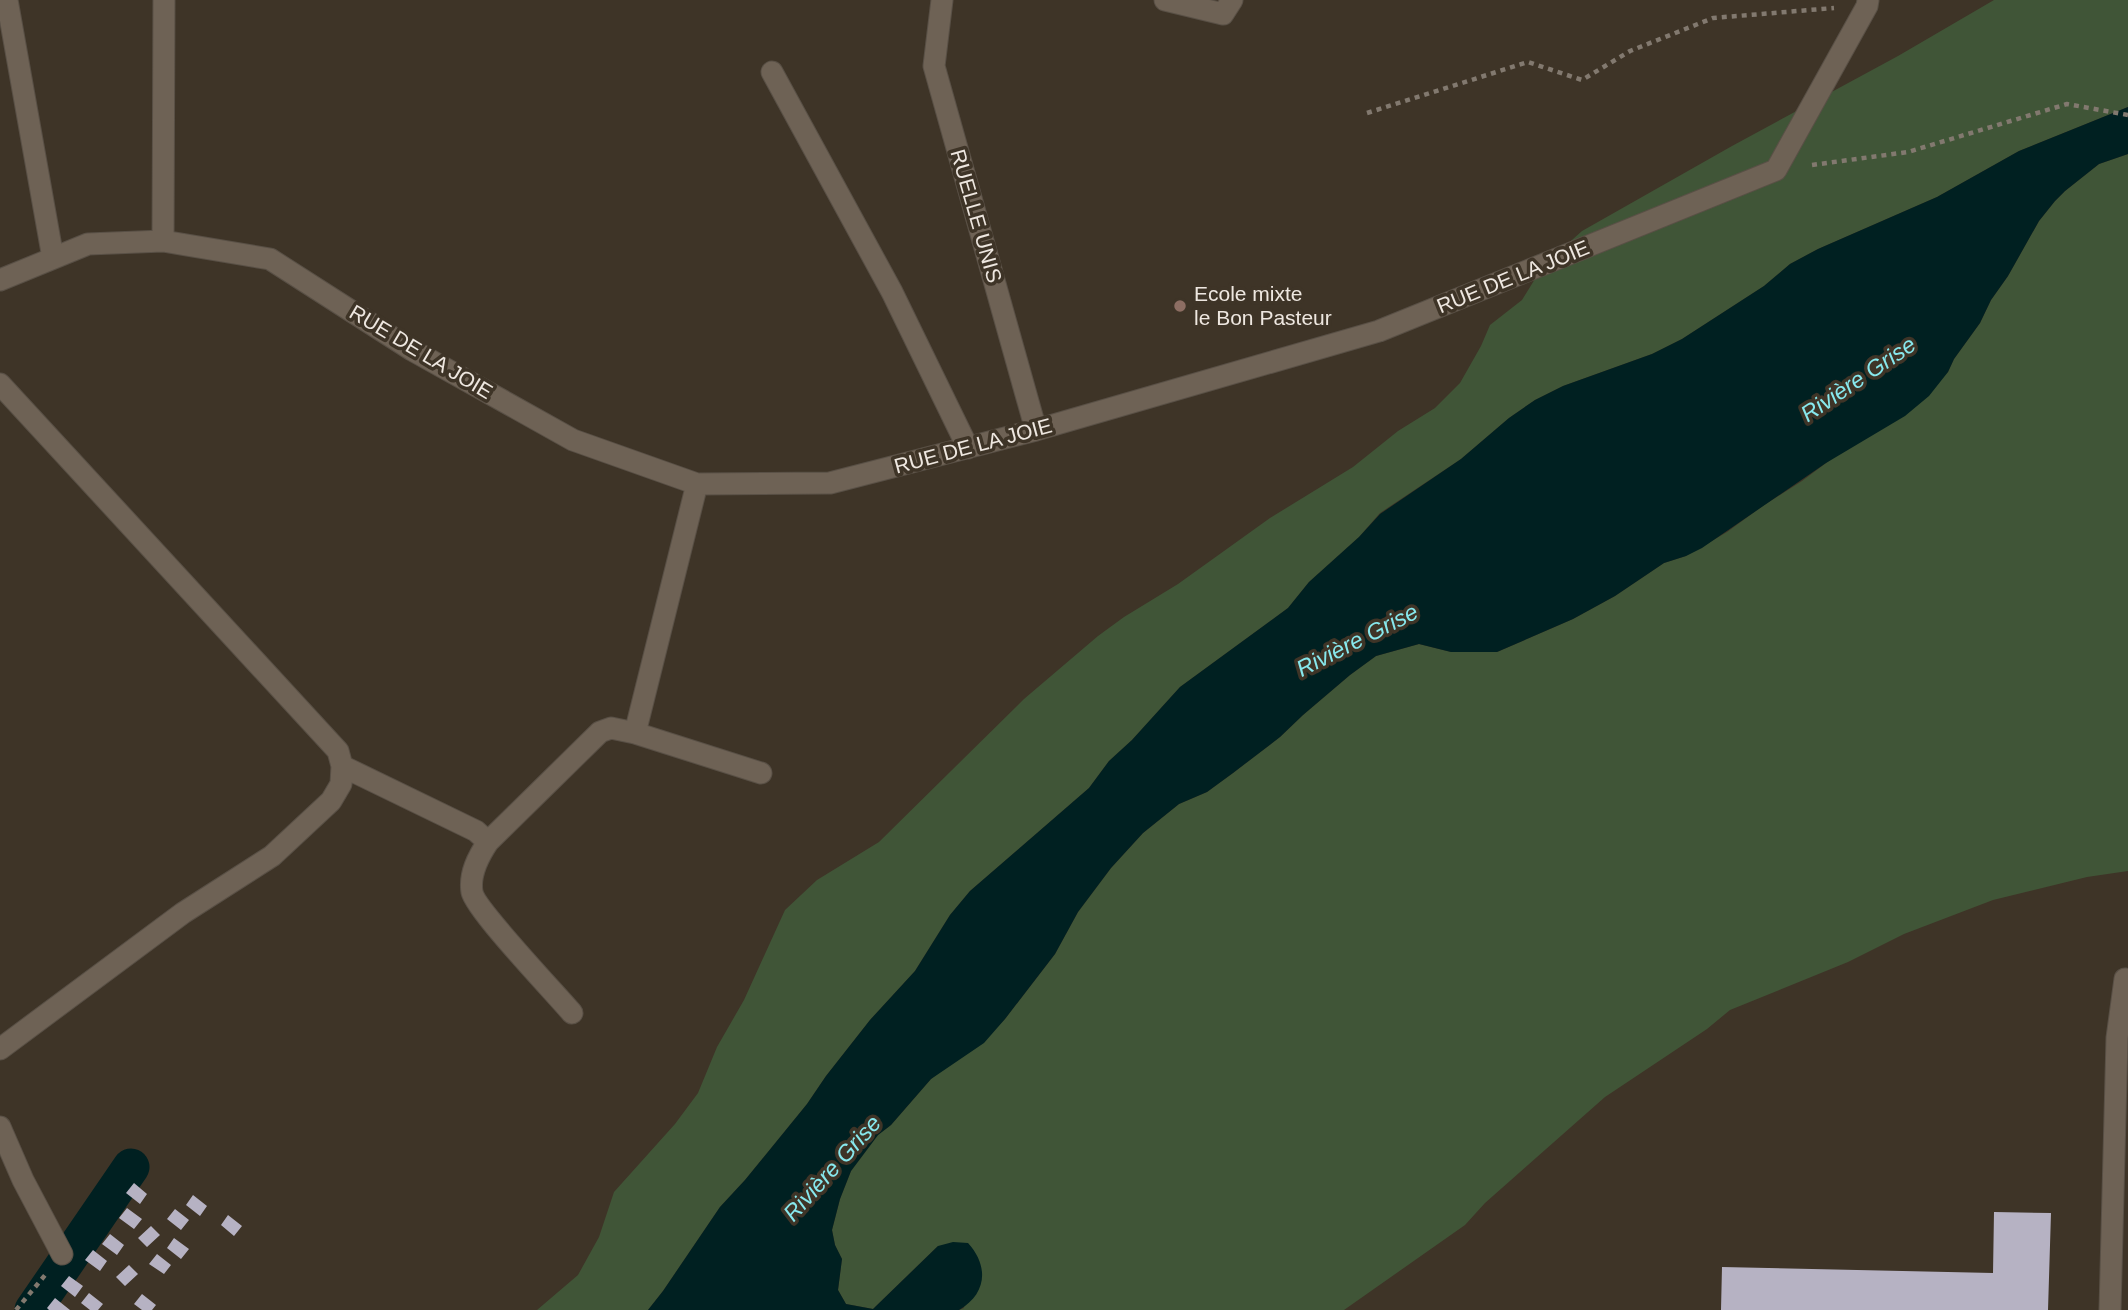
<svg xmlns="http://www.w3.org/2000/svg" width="2128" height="1310" font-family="Helvetica,sans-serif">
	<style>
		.green { fill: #405537 }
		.water { fill: #002021 }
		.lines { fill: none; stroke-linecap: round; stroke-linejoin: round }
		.canal { stroke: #002021; stroke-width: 37 }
		.building { fill: #b6b2c3 }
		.service-casing { stroke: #595046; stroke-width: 23 }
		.minor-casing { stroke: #595046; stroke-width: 23 }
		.path { stroke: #82796f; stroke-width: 4.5; stroke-dasharray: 5 5; stroke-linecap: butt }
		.service { stroke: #6e6255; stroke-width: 21 }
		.minor { stroke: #6e6255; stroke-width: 21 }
		.education-dot { fill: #8d6e63; stroke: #3e3427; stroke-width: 2.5 }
		.labels { text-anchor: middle; stroke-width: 7; stroke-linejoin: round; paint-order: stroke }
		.street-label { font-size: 21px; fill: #eee7e0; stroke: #3e3427 }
		.poi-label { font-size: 21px; fill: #eee7e0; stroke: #3e3427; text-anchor: start }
		.water-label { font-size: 23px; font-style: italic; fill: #87e8ed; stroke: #3e3427 }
	</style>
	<rect width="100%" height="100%" fill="#3e3427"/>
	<path class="green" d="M1994,0H2128V107L2019,151L1937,197L1818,249L1790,264L1764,286L1682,339L1652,354L1563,386L1535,400L1509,418L1461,459L1380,513L1359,537L1309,582L1288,608L1180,687L1132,740L1109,761L1089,788L970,891L950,915L915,971L870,1020L826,1076L807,1104L745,1180L720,1207L663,1291L648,1310H537L578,1275L599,1237L614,1192L675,1124L698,1093L717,1047L744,1000L785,910L817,880L879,842L1024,699L1098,636L1124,617L1178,584L1270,518L1353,467L1398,431L1435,408L1460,383L1481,346L1490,325L1522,300L1543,266L1582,231L1732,146L1898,56Z
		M2128,154V871L2087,877L1993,900L1904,934L1848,962L1730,1010L1707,1029L1605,1097L1485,1203L1465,1225L1344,1310H959L964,1308L938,1246L873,1309L846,1304L838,1290L842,1259L835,1245L832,1230L840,1199L851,1171L878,1135L891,1125L931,1079L994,1030L1005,1019L1055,954L1078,912L1111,868L1143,833L1179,804L1207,792L1233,773L1280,737L1303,715L1350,675L1376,656L1419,644L1451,652H1497L1573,619L1615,596L1664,563L1686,556L1727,532L1764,505L1802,481L1948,372L1954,359L1980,323L1991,300L2008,276L2039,221L2055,201L2065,191L2099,164Z"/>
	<path class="water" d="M2128,107V154L2099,164L2065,191L2055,201L2039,221L2008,276L1991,300L1980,323L1954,359L1948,372L1929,396L1905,416L1826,463L1702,548L1686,556L1664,563L1615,596L1573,619L1497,652H1451L1419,644L1376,656L1350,675L1303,715L1280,737L1233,773L1207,792L1179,804L1143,833L1111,868L1078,912L1055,954L1005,1019L984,1043L931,1079L891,1125L878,1135L851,1171L840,1199L832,1230L835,1245L842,1259L838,1290L846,1304L873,1309L938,1246L953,1242L968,1243C989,1266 987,1294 959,1310H648L663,1291L720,1207L745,1180L807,1104L826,1076L870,1020L915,971L950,915L970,891L1089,788L1109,761L1132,740L1180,687L1288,608L1309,582L1359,537L1380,514L1461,459L1509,418L1535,400L1563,386L1652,354L1682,339L1764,286L1790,264L1818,249L1937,197L2019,151Z"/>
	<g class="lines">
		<path class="canal" d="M33,1310L131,1167"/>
	</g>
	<path class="building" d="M134,1183L147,1194L140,1204L126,1193Z
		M193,1195L207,1206L200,1216L186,1205Z
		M127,1208L142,1219L134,1229L119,1218Z
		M175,1209L189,1220L181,1230L167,1219Z
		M1994,1212L2051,1213L2048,1310H1721L1722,1267L1993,1273Z
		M228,1215L242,1226L234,1236L221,1225Z
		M151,1226L160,1235L147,1247L138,1238Z
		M110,1234L124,1245L117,1255L102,1244Z
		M174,1238L189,1249L181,1259L167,1248Z
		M93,1250L107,1261L100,1271L85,1260Z
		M157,1254L171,1265L164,1274L149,1264Z
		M129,1265L138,1274L125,1286L116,1277Z
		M69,1276L83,1286L75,1297L61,1286Z
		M89,1293L103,1304L98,1310H90L81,1303Z
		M142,1294L156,1305L152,1310H142L134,1304Z
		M55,1298L70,1310H49L47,1308Z"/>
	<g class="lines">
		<defs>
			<path id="service" d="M2110,1310L2117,1038L2125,979"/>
			<path id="minor" d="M7,0L53,258
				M942,0L934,66L1036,430
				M1165,0L1223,14L1232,0
				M772,72L892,292L968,448
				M163,241L164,0
				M0,280L88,244L163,241L270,259L412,350L573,440L697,484L830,483L1036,430L1379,331L1776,170L1867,6L1868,0
				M0,384L338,751L342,766L341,784L331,801L272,856L183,913L0,1049
				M635,733L697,484
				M342,766L476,831L488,842C478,857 469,874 472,892C475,909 556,994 572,1013
				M488,842L600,732L611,728L635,733L761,773
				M0,1127L23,1180L62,1254"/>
		</defs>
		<use href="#service" class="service-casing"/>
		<use href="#minor" class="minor-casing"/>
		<path class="path" d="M1367,113L1528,62L1582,80L1630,51L1713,18L1834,8
			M1812,165L1908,152L2067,104L2128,115
			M16,1310L46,1274"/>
		<use href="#service" class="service"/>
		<use href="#minor" class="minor"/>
	</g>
	<circle class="education-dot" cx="1180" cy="306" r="7"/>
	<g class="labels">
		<g class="street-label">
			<text transform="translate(976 216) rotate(74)" y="7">RUELLE UNIS</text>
			<text transform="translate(1513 277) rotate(-22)" y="7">RUE DE LA JOIE</text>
			<text transform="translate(421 352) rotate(31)" y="7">RUE DE LA JOIE</text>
			<text transform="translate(973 446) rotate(-15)" y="7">RUE DE LA JOIE</text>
		</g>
		<g class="poi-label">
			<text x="1194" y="301">Ecole mixte<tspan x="1194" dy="24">le Bon Pasteur</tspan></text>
		</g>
		<g class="water-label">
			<text transform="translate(1858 379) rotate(-34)" y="8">Rivière Grise</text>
			<text transform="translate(1357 640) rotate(-27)" y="8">Rivière Grise</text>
			<text transform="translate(832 1168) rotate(-48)" y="8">Rivière Grise</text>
		</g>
	</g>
</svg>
